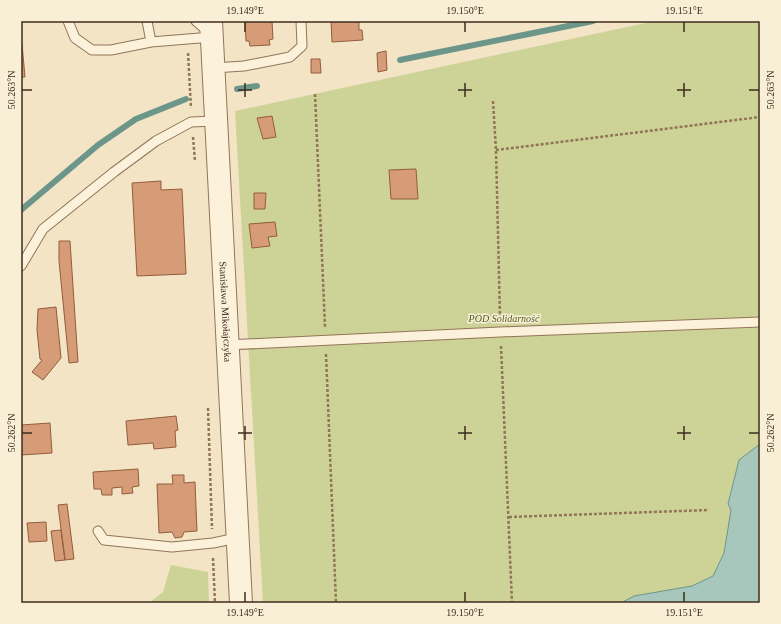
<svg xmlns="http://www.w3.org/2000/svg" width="781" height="624" font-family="'Times New Roman',serif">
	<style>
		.green { fill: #cdd397 }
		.water { fill: #a7c6bc; stroke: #6c968a }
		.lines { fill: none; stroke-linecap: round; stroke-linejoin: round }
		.stream { stroke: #6c968a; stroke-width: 6 }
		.building { fill: #d59c77; stroke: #935c3b }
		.service-casing { stroke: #917558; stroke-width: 11 }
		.tertiary-casing { stroke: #917558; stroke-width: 24 }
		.path { stroke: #917558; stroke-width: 2.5; stroke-dasharray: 3 2; stroke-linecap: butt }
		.service { stroke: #fcf1da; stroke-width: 9 }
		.tertiary { stroke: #fcf1da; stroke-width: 22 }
		.ticks { fill: none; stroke: #3f2d1e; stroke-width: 1.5 }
		.labels { text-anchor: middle; stroke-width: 3; stroke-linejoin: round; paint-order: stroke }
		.street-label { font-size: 10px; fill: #3f2d1e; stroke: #f9eed6 }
		.park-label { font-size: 10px; font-style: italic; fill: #505e22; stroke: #f9eed6 }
		.neatline { fill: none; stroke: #3f2d1e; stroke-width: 1.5 }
		.ticks-label { font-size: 10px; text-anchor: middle; fill: #3f2d1e }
	</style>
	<rect width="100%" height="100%" fill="#f3e4c5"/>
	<path class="green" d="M655,21H760V603H263L235,111Z
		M171,565L208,572L209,603H149L163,592Z"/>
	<path class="water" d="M760,444V603H621L634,596L692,586L713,576L724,553L731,510L728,504L739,460Z"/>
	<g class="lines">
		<path class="stream" d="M400,60L593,21
			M237,89L257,86
			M21,210L98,145L136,119L186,99"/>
	</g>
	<path class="building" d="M245,21H272L273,39L269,40L270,45L250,46L249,41H246Z
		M331,21H359V30H362L363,40L332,42Z
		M21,44H22L25,77H21Z
		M386,51L387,70L378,72L377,53Z
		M311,59H320L321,73H311Z
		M272,116L276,137L263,139L257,118Z
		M416,169L418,199H391L389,170Z
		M161,181V190L182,189L186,274L137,276L132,183Z
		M254,193H266L265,209H254Z
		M275,222L277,236L268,237L270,246L252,248L249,224Z
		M59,241H70L78,362L69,363L59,261Z
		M56,307L61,358L43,380L32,372L42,360L40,359L37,330L38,309Z
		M176,416L178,430L175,431L176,447L154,449L153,443L128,445L126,421Z
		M50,423L52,453L21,455V425Z
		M138,469L139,486L132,487L133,493L122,494V487L112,488V495H102L101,489H94L93,472Z
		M172,475H184V483L195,482L197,531L184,532L182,537L175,538L172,532L159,533L157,484H173Z
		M67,504L74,559L65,560L58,505Z
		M46,522L47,541L29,542L27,523Z
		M61,530L65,560L55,561L51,531Z"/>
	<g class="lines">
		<defs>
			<path id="service" d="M68,21L75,38L92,50H111L151,42L212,37
				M147,21L151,42
				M196,21L210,33
				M213,68L244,66L290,57L302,46L301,21
				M21,266L43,229L114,172L156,141L191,122L216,121
				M227,345L500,332L760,322
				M98,531L104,540L172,547L213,543L237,538"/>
			<g id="tertiary">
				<path id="s1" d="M211,21L241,603"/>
			</g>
		</defs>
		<use href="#service" class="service-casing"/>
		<use href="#tertiary" class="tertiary-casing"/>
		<path class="path" d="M188,53L191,108
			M315,94L325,327
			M493,101L496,150L500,317
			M193,137L195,161
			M496,150L760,117
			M501,346L512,603
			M326,354L336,603
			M208,408L212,529
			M509,517L709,510
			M213,558L215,603"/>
		<use href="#service" class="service"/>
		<use href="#tertiary" class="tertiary"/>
	</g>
	<path class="ticks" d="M245,22V32M465,22V32M684,22V32M245,83V97M465,83V97M684,83V97M22,90H32M238,90H252M458,90H472M677,90H691M749,90H759M245,426V440M465,426V440M684,426V440M22,433H32M238,433H252M458,433H472M677,433H691M749,433H759M245,592V602M465,592V602M684,592V602"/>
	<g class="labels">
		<g class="street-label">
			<text dy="4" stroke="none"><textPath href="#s1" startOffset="291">Stanisława Mikołajczyka</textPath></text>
		</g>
		<g class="park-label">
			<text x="504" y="322">POD Solidarność</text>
		</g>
	</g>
	<rect width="781" height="624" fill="none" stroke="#f9eed6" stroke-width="44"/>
	<rect x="22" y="22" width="737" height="580" class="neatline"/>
	<g class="ticks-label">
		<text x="245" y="14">19.149°E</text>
		<text x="465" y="14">19.150°E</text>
		<text x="684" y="14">19.151°E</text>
		<text transform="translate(11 90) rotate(-90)" y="4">50.263°N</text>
		<text transform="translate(770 90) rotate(-90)" y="4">50.263°N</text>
		<text transform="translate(11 433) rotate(-90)" y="4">50.262°N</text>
		<text transform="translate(770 433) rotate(-90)" y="4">50.262°N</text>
		<text x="245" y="616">19.149°E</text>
		<text x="465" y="616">19.150°E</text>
		<text x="684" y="616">19.151°E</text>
	</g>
</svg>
